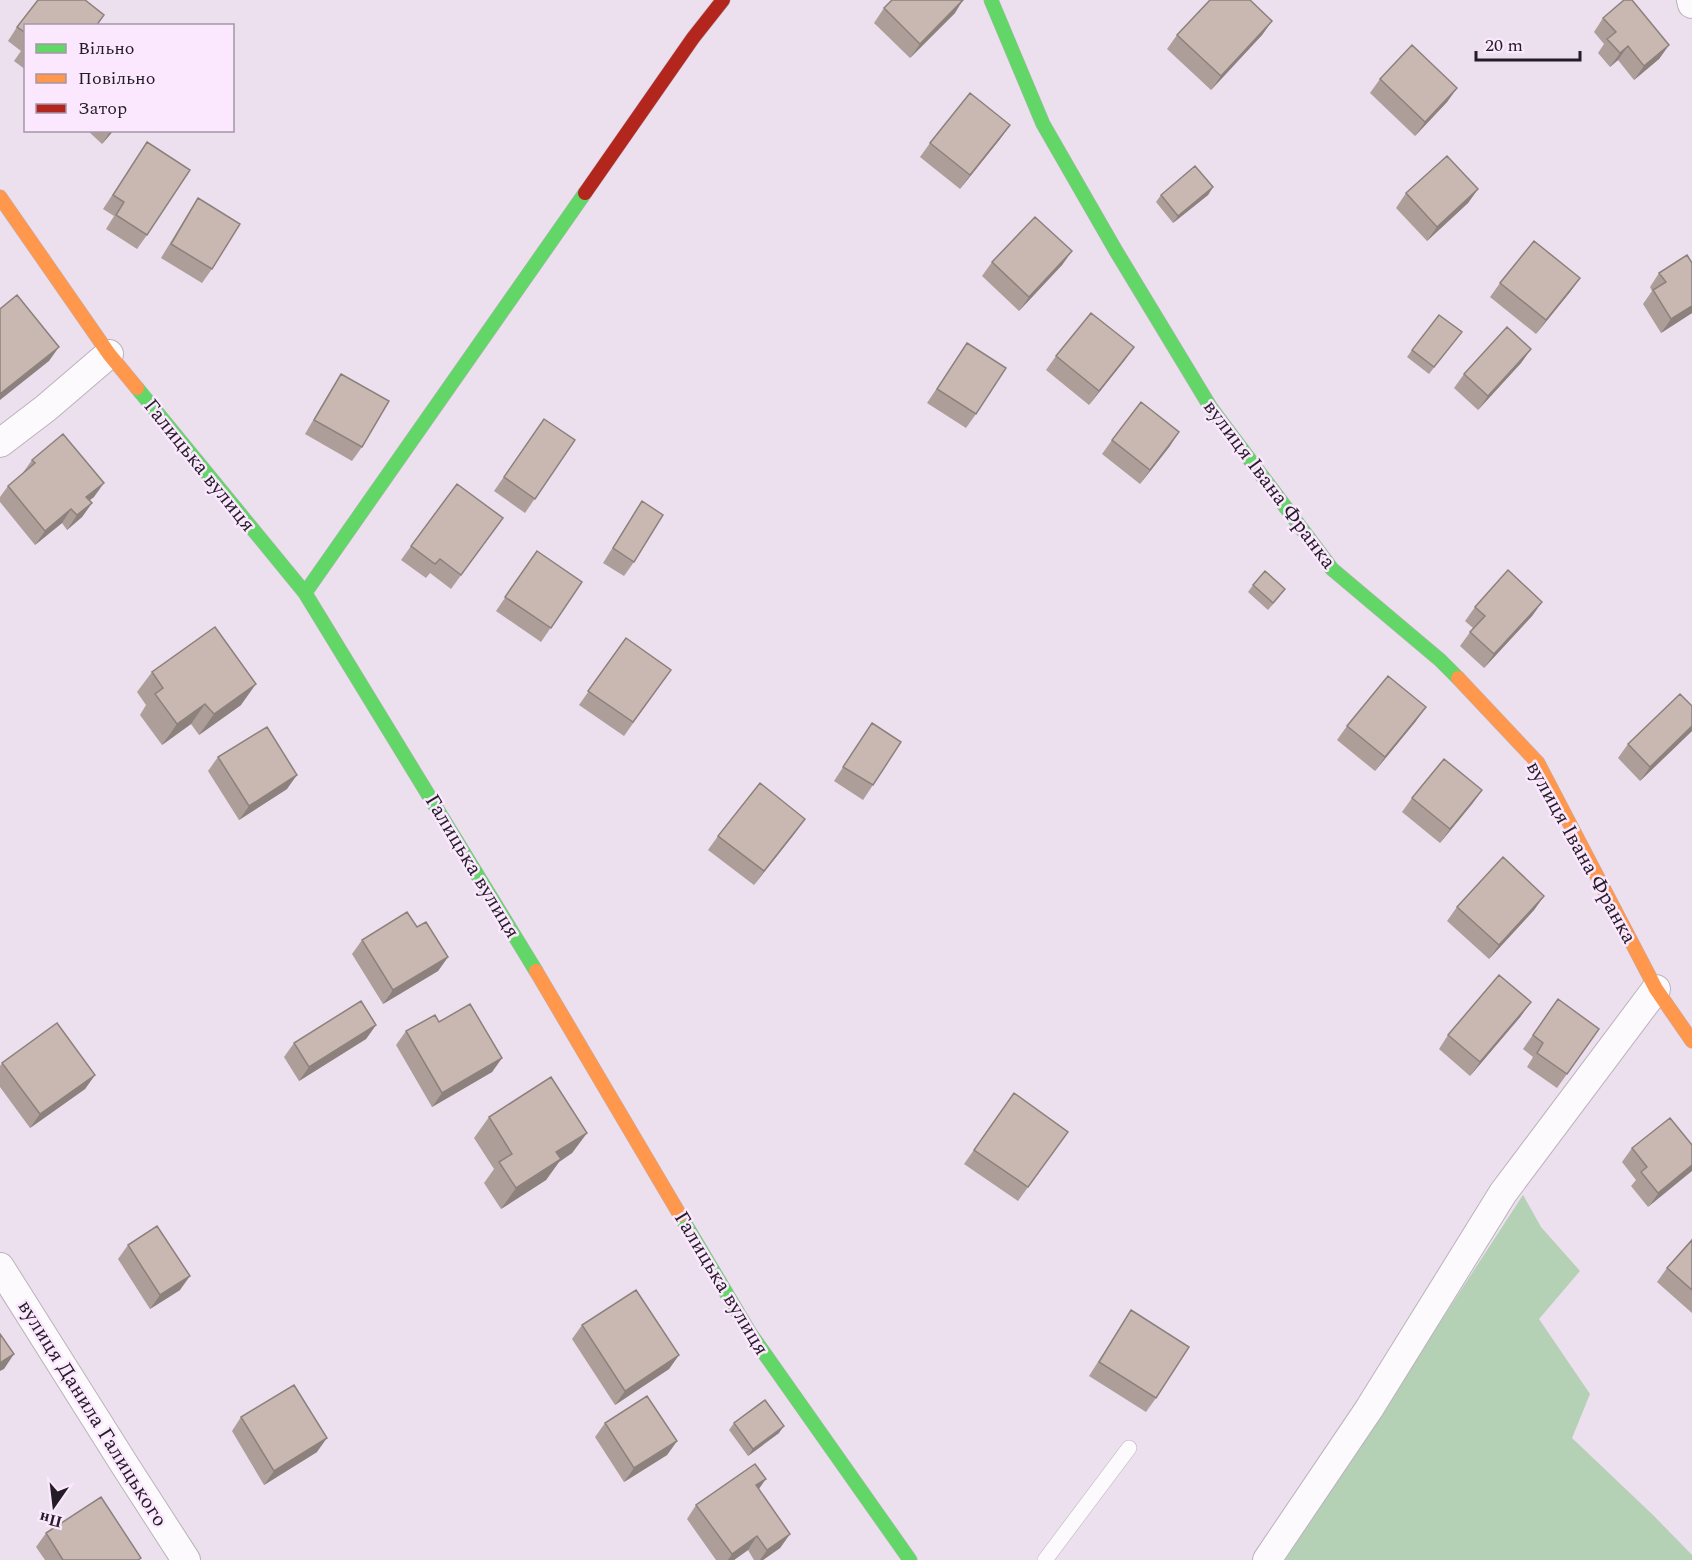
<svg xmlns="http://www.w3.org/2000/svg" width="1692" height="1560" font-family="Spectral,serif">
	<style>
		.green { fill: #b4d0b5 }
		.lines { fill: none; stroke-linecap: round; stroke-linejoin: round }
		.lane-casing { stroke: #bcb2bd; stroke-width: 16 }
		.street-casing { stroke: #bcb2bd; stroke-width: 30 }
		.fast-casing { stroke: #bcb2bd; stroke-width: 15 }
		.slow-casing { stroke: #bcb2bd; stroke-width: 15 }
		.jam-casing { stroke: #bcb2bd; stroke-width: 15 }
		.lane { stroke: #fcfafc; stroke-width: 15 }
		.street { stroke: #fcfafc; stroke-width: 28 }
		.fast { stroke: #63d668; stroke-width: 14 }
		.slow { stroke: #ff974d; stroke-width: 14 }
		.jam { stroke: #b3261e; stroke-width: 14 }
		.wall { fill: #ad9e99 }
		.shaded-wall { fill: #8d817d }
		.building { fill: #c9b8b2; stroke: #8d817d; stroke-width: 1.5 }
		.labels { text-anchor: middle; stroke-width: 5; stroke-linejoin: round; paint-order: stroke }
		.street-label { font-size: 21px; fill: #241c26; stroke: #fbe8fe }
	</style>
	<rect width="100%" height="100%" fill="#ecdfee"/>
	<path class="green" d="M1523,1195L1541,1227L1580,1271L1539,1319L1590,1394L1572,1438L1654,1516L1692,1555V1560H1285Z"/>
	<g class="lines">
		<defs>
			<path id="lane" d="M1045,1560L1129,1448"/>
			<path id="street" d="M1691,0L1692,4
				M0,443L46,408L109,354
				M0,1267L126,1467L186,1560
				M1267,1560L1369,1409L1503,1193L1656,989"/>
			<path id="fast" d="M991,0L1043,124L1116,251L1211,408L1332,569L1440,660L1458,678
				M137,388L305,593L536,971
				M305,593L585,193
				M680,1215L750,1333L910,1560"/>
			<path id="slow" d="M0,197L109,354L137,388
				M1458,678L1538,763L1656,989L1692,1041
				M536,971L680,1215"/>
			<path id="jam" d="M585,193L693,38L723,0"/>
		</defs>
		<use href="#lane" class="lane-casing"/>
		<use href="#street" class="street-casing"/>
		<use href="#fast" class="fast-casing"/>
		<use href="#slow" class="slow-casing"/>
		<use href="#jam" class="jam-casing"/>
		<use href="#lane" class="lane"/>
		<use href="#street" class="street"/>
		<use href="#fast" class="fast"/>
		<use href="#slow" class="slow"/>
		<use href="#jam" class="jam"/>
	</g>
	<path class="wall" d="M884,8L955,13L910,58L874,23Z
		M1603,18L1669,45L1659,59L1634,80L1618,60L1610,67L1598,53L1604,44L1594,32Z
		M1272,21L1262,35L1211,90L1167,49L1177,35Z
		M26,26V70L14,61L21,51L8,41L17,27Z
		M1380,79L1457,88L1447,102L1415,136L1370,93Z
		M1010,125L1000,139L960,189L920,157L930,143Z
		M87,130H114L102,144Z
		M147,142V235L137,249L106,229L114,216L103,209Z
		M1213,187L1208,195L1173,223L1156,202L1161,195Z
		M1478,189L1468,203L1427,241L1396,208L1406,193Z
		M198,198L212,269L202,283L161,258L189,212Z
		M1072,251L1062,265L1019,311L982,276L992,262Z
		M1659,273L1692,313L1661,333L1643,304L1652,291L1650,287Z
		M1580,278L1570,292L1536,334L1490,297L1500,283Z
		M1462,332L1429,374L1407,357L1412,350Z
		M967,343L976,414L966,428L927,403Z
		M1134,347L1124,361L1089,405L1046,370L1056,356Z
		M1531,349L1521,363L1478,410L1454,388L1464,374Z
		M341,374L362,447L352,461L305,434L332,388Z
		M544,419L575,440L525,513L494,491Z
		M1112,440L1170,446L1140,484L1102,454Z
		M32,460L94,497L89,500L92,503L82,517L67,530L62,523L35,545L0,502V497L8,486L22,474Z
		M642,501L634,562L624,576L603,563Z
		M503,518L451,589L430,573L426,578L401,560L411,546Z
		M537,551L582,582L541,642L496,611Z
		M1253,585L1280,596L1268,610L1248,592Z
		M1542,602L1532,616L1484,668L1460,646L1473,628L1465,621L1475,607Z
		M626,638L671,670L624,736L579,705Z
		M152,672L241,705L199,735L191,724L162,745L140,715L146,705L137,692Z
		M1692,706V731L1640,781L1618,758L1628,744Z
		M1416,721L1375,771L1337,740L1347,726Z
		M872,723L873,785L863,800L834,781Z
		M218,757L287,789L239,820L208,771Z
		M1482,790L1472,804L1440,843L1402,812L1412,798Z
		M795,833L754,885L708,850L718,836Z
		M1544,896L1534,910L1489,959L1447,921L1457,907Z
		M417,927L448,957L438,971L383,1004L352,954L362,940Z
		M1558,999L1599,1029L1557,1088L1527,1067L1533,1057L1523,1049Z
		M1521,1016L1470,1076L1439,1049L1448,1035Z
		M439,1022L502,1058L492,1072L432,1107L396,1045L406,1031Z
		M376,1025L366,1039L299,1081L284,1057L294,1043Z
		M2,1063L95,1075L85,1089L30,1128L0,1087V1066Z
		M1014,1093L1068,1132L1018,1201L964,1164Z
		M489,1117L587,1133L572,1153L559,1162L546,1180L501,1209L484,1183L494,1169L474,1138Z
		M1692,1145L1648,1207L1631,1186L1636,1180L1622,1162L1632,1148Z
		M1692,1240V1313L1657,1282L1667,1268Z
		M128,1245L180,1290L150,1309L118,1259Z
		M1131,1310L1156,1398L1146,1412L1089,1376Z
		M582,1325L679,1355L669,1369L615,1405L572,1339Z
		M241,1417L317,1452L264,1485L232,1431Z
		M605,1423L677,1441L667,1455L624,1482L595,1437Z
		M734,1423L779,1433L748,1456L729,1430Z
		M758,1489L790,1534L780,1548L763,1560H754L748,1550L734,1560H716L687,1519L696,1505Z
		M46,1533L139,1560H45L36,1547Z"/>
	<path class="shaded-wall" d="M963,0L955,13L910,58L920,44Z
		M1272,21L1262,35L1211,90L1221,76Z
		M1669,45L1659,59L1634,80L1644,66Z
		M1628,46L1618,60L1610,67L1620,53Z
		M1457,88L1447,102L1415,136L1425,122Z
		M1010,125L1000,139L960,189L970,175Z
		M111,130H114L102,144Z
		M1213,187L1208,195L1173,223L1178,216Z
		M1478,189L1468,203L1427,241L1437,227Z
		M1072,251L1062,265L1019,311L1029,297Z
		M1580,278L1570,292L1536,334L1546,320Z
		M1692,306V313L1661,333L1671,319Z
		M59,347L49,361L0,400V394Z
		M1134,347L1124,361L1089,405L1099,391Z
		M1531,349L1521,363L1478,410L1488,396Z
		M1179,432L1170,446L1140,484L1150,470Z
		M104,483L94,497L76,511L86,497Z
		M92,503L82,517L67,530L77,515Z
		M71,509L62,523L35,545L45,531Z
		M1542,602L1532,616L1484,668L1494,654Z
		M256,684L241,705L199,735L214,714Z
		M205,704L191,724L162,745L177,724Z
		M1426,707L1416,721L1375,771L1385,757Z
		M1692,726V731L1640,781L1650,767Z
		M297,775L287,789L239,820L249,806Z
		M1482,790L1472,804L1440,843L1450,829Z
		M805,819L795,833L754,885L764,871Z
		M1544,896L1534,910L1489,959L1499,945Z
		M448,957L438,971L383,1004L393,990Z
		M1531,1002L1521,1016L1470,1076L1480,1062Z
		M376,1025L366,1039L299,1081L309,1067Z
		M502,1058L492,1072L432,1107L442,1093Z
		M95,1075L85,1089L30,1128L40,1114Z
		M587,1133L572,1153L559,1162L546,1180L501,1209L516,1188L556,1152Z
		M1692,1165V1171L1648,1207L1658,1193Z
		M190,1276L180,1290L150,1309L160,1295Z
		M14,1354L4,1369L0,1371V1363Z
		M679,1355L669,1369L615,1405L625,1391Z
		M784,1426L779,1433L748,1456L753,1449Z
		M327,1438L317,1452L264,1485L274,1471Z
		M677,1441L667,1455L624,1482L634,1468Z
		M766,1479L756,1493V1485Z
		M790,1534L780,1548L763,1560H760L767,1550Z
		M757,1536L748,1550L734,1560H728L732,1554Z"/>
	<path class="building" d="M38,0H85L104,15L96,26H26V33L17,27Z
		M892,0H963L920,44L884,8Z
		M1210,0H1250L1272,21L1221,76L1177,35Z
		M1624,0H1632L1669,45L1644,66L1628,46L1620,53L1607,39L1616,32L1603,18Z
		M1412,45L1457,88L1425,122L1380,79Z
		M970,93L1010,125L970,175L930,143Z
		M147,142L190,170L147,235L116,215L124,202L113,195Z
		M1447,156L1478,189L1437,227L1406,193Z
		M1195,166L1213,187L1178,216L1161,195Z
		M198,198L240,224L212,269L171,244Z
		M1035,217L1072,251L1029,297L992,262Z
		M1534,241L1580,278L1546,320L1500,283Z
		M1687,255L1692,263V306L1671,319L1653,290L1666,282L1659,273Z
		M17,295L59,347L0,394V309Z
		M1091,313L1134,347L1099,391L1056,356Z
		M1439,315L1462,332L1434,367L1412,350Z
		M1507,327L1531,349L1488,396L1464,374Z
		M967,343L1006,368L976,414L937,389Z
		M341,374L389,401L362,447L314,420Z
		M1141,402L1179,432L1150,470L1112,440Z
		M544,419L575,440L535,499L504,477Z
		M63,434L104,483L86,497L92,503L77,515L71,509L45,531L8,486L35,463L32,460Z
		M457,484L503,518L461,575L440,559L435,564L411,546Z
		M642,501L663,515L634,562L613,548Z
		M537,551L582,582L551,628L505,597Z
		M1508,570L1542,602L1494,654L1470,632L1485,616L1475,607Z
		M1265,571L1285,589L1273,603L1253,585Z
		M215,627L256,684L214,714L205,704L177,724L155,694L163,688L152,672Z
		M626,638L671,670L633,722L588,691Z
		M1388,676L1426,707L1385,757L1347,726Z
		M1680,694L1692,706V726L1650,767L1628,744Z
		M872,723L901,742L873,785L843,767Z
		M267,727L297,775L249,806L218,757Z
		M1444,759L1482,790L1450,829L1412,798Z
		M760,783L805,819L764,871L718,836Z
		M1503,857L1544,896L1499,945L1457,907Z
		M407,912L417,927L426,922L448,957L393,990L362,940Z
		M1499,975L1531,1002L1480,1062L1448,1035Z
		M1558,999L1599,1029L1567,1074L1537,1053L1543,1043L1533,1035Z
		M361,1001L376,1025L309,1067L294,1043Z
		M470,1004L502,1058L442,1093L406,1031L435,1015L439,1022Z
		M57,1023L95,1075L40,1114L2,1063Z
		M551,1077L587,1133L556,1152L561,1159L516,1188L499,1162L512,1154L489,1117Z
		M1014,1093L1068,1132L1028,1187L974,1150Z
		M1670,1118L1692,1145V1165L1658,1193L1641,1172L1647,1167L1632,1148Z
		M157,1226L190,1276L160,1295L128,1245Z
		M1692,1240V1290L1667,1268Z
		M636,1290L679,1355L625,1391L582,1325Z
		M1131,1310L1189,1347L1156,1398L1099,1362Z
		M0,1334L14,1354L0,1363Z
		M294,1385L327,1438L274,1471L241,1417Z
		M647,1396L677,1441L634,1468L605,1423Z
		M765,1400L784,1426L753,1449L734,1423Z
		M755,1464L766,1479L756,1485L790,1534L767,1550L757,1536L732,1554L696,1505Z
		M101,1497L141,1558L138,1560H63L46,1533Z"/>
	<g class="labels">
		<g class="street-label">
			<text transform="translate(200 465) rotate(51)" y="7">Галицька вулиця</text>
			<text transform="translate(1270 484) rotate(53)" y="7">вулиця Івана Франка</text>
			<text transform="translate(1582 852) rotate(61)" y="7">вулиця Івана Франка</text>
			<text transform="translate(473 866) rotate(59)" y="7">Галицька вулиця</text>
			<text transform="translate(722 1283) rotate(59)" y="7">Галицька вулиця</text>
			<text transform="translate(93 1413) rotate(58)" y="7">вулиця Данила Галицького</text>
		</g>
	</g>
	<rect x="24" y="24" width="210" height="108" fill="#fbe8fe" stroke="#a596a8" stroke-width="1.5"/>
	<rect x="36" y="44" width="30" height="9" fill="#63d668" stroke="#a596a8" stroke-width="1.5"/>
	<text x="78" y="54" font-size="18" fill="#241c26">Вільно</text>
	<rect x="36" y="74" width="30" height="9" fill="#ff974d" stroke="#a596a8" stroke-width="1.5"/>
	<text x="78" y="84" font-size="18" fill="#241c26">Повільно</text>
	<rect x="36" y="104" width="30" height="9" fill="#b3261e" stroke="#a596a8" stroke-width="1.5"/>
	<text x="78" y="114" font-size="18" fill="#241c26">Затор</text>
	<g transform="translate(54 1506) rotate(194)" stroke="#fbe8fe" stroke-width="4.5" paint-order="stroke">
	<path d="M0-4.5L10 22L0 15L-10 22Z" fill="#241c26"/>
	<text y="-9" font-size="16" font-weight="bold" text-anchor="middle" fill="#241c26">Пн</text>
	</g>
	<path d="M1476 51v9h104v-9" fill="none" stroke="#241c26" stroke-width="3"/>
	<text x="1485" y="51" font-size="18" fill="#241c26" stroke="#fbe8fe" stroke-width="4.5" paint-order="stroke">20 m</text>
</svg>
